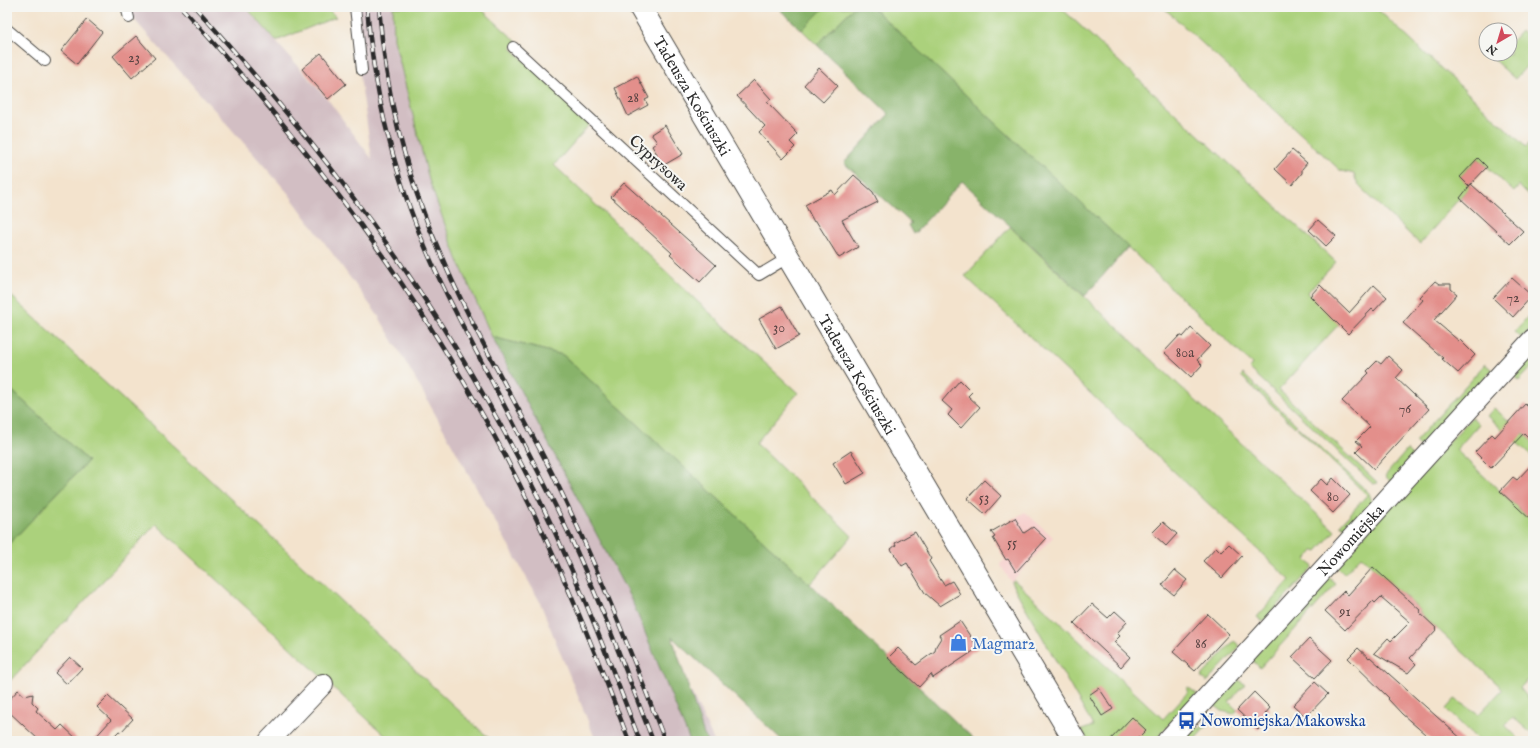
<svg xmlns="http://www.w3.org/2000/svg" width="1540" height="748" font-family="'IM FELL English',serif">
	<style>
		.built { fill: #f7d0cd }
		.industrial { fill: #d2bec3 }
		.green { fill: #abd17b; stroke: #6b7e53 }
		.forest { fill: #88b36b; stroke: #5a6f4b }
		.building { fill: #e38f8b }
		.lines { fill: none; stroke-linecap: round; stroke-linejoin: round }
		.service-casing { stroke: #494743; stroke-width: 12 }
		.minor-casing { stroke: #494743; stroke-width: 22 }
		.tertiary-casing { stroke: #494743; stroke-width: 24 }
		.service { stroke: #fff; stroke-width: 10 }
		.minor { stroke: #fff; stroke-width: 20 }
		.tertiary { stroke: #fff; stroke-width: 22 }
		.rail-casing { stroke: #2b2b2b; stroke-width: 4.5 }
		.rail { stroke: #f6f6f2; stroke-width: 3; stroke-dasharray: 9; stroke-linecap: butt }
		.labels { text-anchor: middle; stroke-width: 4; stroke-linejoin: round; paint-order: stroke }
		.number-label { font-size: 14px; fill: #594443 }
		.street-label { font-size: 16px; fill: #2b2b2b; stroke: #f6f6f2 }
		.shop-label { font-size: 16px; fill: #366cbe; stroke: #f6f6f2; text-anchor: start }
		.transit-label { font-size: 16px; fill: #164399; stroke: #f6f6f2; text-anchor: start }
	</style>
	<rect width="100%" height="100%" fill="#f6f6f2"/>
	<filter id="ink" filterUnits="userSpaceOnUse"><feTurbulence type="fractalNoise" baseFrequency=".025" numOctaves="2"/><feDisplacementMap in="SourceGraphic" scale="8" xChannelSelector="R" yChannelSelector="G"/><feConvolveMatrix kernelMatrix="1 2 1 2 8 2 1 2 1" color-interpolation-filters="sRGB"/></filter>
	<filter id="wash" filterUnits="userSpaceOnUse"><feTurbulence type="fractalNoise" baseFrequency=".012" numOctaves="4" result="noise"/><feDisplacementMap in="SourceGraphic" scale="16" xChannelSelector="R" yChannelSelector="G"/><feGaussianBlur stdDeviation="0.9" result="paint"/><feColorMatrix in="noise" values="0 0 0 0 0 0 0 0 0 0 0 0 0 0 0 0 0 1.4 0 .05"/><feComposite in="paint" operator="in"/></filter>
	<g filter="url(#wash)">
		<rect width="100%" height="100%" fill="#f3e3cd"/>
		<path class="built" d="M1025,512L1053,537L1011,582L1000,564L1005,560L993,538L995,537L991,532Z"/>
		<path class="industrial" d="M123,7H245L329,101L372,159L350,7H400L664,633L714,741H596L539,600L416,380L379,317L288,193Z"/>
		<path class="green" d="M246,7H326L336,17L276,41Z
			M393,7H479L517,42L511,48L591,123L554,165L698,302L798,393L756,443L852,536L810,584L563,355L492,337L457,258L429,180L394,39Z
			M825,7H854L817,45L802,30Z
			M872,7H1060L1336,262L1307,293L1339,324L1279,390L1378,483L1373,484L1249,368L1252,364Z
			M1163,7H1375L1526,147L1533,139V200L1519,186L1514,192L1478,158L1460,177L1470,186L1420,244L1361,188L1356,180L1354,174L1341,171Z
			M1521,31L1533,42V59L1515,79L1494,60L1500,54H1510V43Z
			M1010,227L1335,531L1317,551L1314,550L1306,559L1313,567L1263,622L1257,617L1290,580L965,276Z
			M7,292L492,741H391L156,524L7,684V546L88,461L7,386Z
			M1533,311V326L1522,338L1514,332Z
			M1533,351V366L1519,381L1512,373Z
			M1485,364L1492,370L1422,448L1415,442Z
			M1243,374L1297,425L1295,427L1241,376Z
			M1494,408L1533,442V457L1487,416Z
			M1472,417L1479,424L1456,450L1533,522V674L1520,688L1533,704V735L1513,717L1505,725L1521,741H1479L1446,709L1455,699L1479,714L1503,689L1419,612L1420,610L1361,556L1344,574L1336,566Z
			M1298,427L1369,493L1372,502L1347,529L1340,525L1367,495L1297,428Z
			M1407,450L1414,457L1391,482L1385,476Z
			M1328,577L1336,584L1260,668L1251,659L1297,610L1305,613L1306,611H1309L1304,603Z
			M1014,580L1163,719L1189,691L1186,689L1188,687L1197,694L1154,741H1088L1082,730L1093,726L1011,582Z
			M1234,641L1240,646L1207,682L1201,677Z
			M1235,678L1245,684L1229,702L1237,710L1234,714L1222,711L1213,704Z
			M1208,711L1215,717L1193,741C1188,741 1186,740 1185,735L1194,724L1200,729L1207,721L1200,714Z"/>
		<path class="forest" d="M777,7H825L802,30Z
			M854,7H872L1128,247L1085,296L962,181L916,232L913,234L908,225L911,223L844,163L889,114L817,45Z
			M492,337L563,355L810,584L976,741H783L672,637L704,735L708,741H690L632,601Z
			M7,386L88,461L7,546Z"/>
		<g id="blocks">
			<path class="building" d="M87,19L102,32L77,64L61,51Z
				M136,36L155,58L132,78L113,56Z
				M321,53L346,84L328,99L302,69Z
				M819,68L838,86L823,102L804,85Z
				M637,76L649,98L645,100L648,105L628,116L615,88Z
				M754,80L771,99L767,102L798,134L790,142L795,147L783,159L759,132L765,126L737,96Z
				M665,125L683,154L659,168L652,157L657,154L652,146L657,142L651,134Z
				M1292,150L1307,163L1302,169V173L1292,185L1275,169Z
				M1478,158L1487,167L1469,186L1460,177Z
				M854,175L873,192L878,202L842,220L858,247L839,258L816,221L814,222L805,205L832,190L835,195Z
				M624,183L716,265L700,282L670,255L672,253L611,197Z
				M1471,184L1523,231L1510,244L1460,198Z
				M1318,220L1336,236L1326,246L1309,230Z
				M1512,278L1532,296L1513,317L1493,298Z
				M1435,281L1439,284H1451V289L1457,294L1434,320L1459,341L1460,340L1475,355L1458,373L1442,359L1443,358L1403,323L1423,300L1420,297Z
				M1320,285L1349,313L1374,285L1387,297L1374,311L1372,309L1348,334L1310,296Z
				M782,306L799,336L776,349L759,319Z
				M1191,328L1210,346L1197,360L1202,365L1191,377L1164,352L1180,335L1183,337Z
				M1388,356L1403,370L1396,378L1429,409L1374,469L1356,452L1362,446L1356,441L1370,427L1342,401L1369,373L1367,371L1377,361L1381,364Z
				M960,380L972,392L968,396L980,407L961,428L948,415L952,410L942,401Z
				M1525,404L1533,411V442L1524,433L1491,468L1475,452L1492,434L1495,437Z
				M851,451L865,473L846,484L833,463Z
				M1533,463V522L1500,491L1513,477L1517,480Z
				M1333,478L1350,495L1333,513L1310,491L1321,479L1327,485Z
				M984,480L1001,496L985,514L967,498Z
				M1015,518L1024,533L1033,527L1046,539L1016,572L1008,559L1006,560L993,538L995,537L991,532Z
				M1163,522L1177,534L1166,546L1152,533Z
				M915,532L931,559L929,561L944,585L952,581L960,594L940,606L925,593L907,563L902,566L891,549L896,545L895,543Z
				M1229,544L1242,556L1222,578L1203,561L1216,547L1221,552Z
				M1373,567L1421,611L1419,612L1437,629L1410,658L1416,664L1408,673L1374,653L1388,638L1391,641L1410,622L1381,597L1375,603L1373,601L1345,630L1325,611L1344,591L1348,595Z
				M1175,570L1187,580L1174,595L1162,585Z
				M1092,604L1108,618L1115,611L1127,622L1117,633L1120,636L1114,642L1130,657L1121,667L1074,623Z
				M1208,614L1229,634L1195,671L1173,652Z
				M960,621L978,648L933,678L931,674L919,687L888,658L898,648L916,665L935,651L936,646L941,638L939,635Z
				M1309,639L1332,660L1315,678L1292,657Z
				M1358,648L1369,658L1370,657L1464,741H1433L1402,714L1388,699L1389,698L1348,658Z
				M70,657L82,668L67,684L55,673Z
				M1315,682L1328,694L1306,717L1293,705Z
				M1099,688L1113,709L1102,716L1089,695Z
				M18,690L25,696L33,694L32,702L38,708L36,711L57,730L62,725L79,741H40L7,710V702Z
				M1254,692L1270,708L1265,714L1269,718L1258,730L1237,710Z
				M108,696L133,719L121,732L119,731L109,741H92L111,720L97,707Z
				M1132,717L1146,730L1135,741H1109Z"/>
		</g>
	</g>
	<g filter="url(#ink)">
		<use href="#blocks" fill-opacity="0" stroke="#494743" stroke-width="1"/>
		<g class="lines">
			<defs>
				<path id="service" d="M126,7L129,18
					M355,7L362,70
					M7,29L45,61
					M513,47L759,275L789,257"/>
				<g id="minor">
					<path d="M269,741L323,684"/>
					<path id="s1" d="M1167,741L1533,339"/>
				</g>
				<g id="tertiary">
					<path id="s2" d="M640,7L1075,741"/>
				</g>
			</defs>
			<use href="#service" class="service-casing"/>
			<use href="#minor" class="minor-casing"/>
			<use href="#tertiary" class="tertiary-casing"/>
			<use href="#service" class="service"/>
			<use href="#minor" class="minor"/>
			<use href="#tertiary" class="tertiary"/>
			<defs>
				<path id="rail" d="M181,7C306,142 418,291 504,454C553,547 592,643 629,741
					M195,7C246,64 296,122 343,184C414,277 477,376 530,481C573,565 606,653 640,741
					M367,7C373,85 391,162 420,235C437,277 458,317 479,357C505,407 532,458 557,509C594,585 623,663 653,741
					M379,7C385,91 406,176 440,253C472,329 515,400 552,473C595,560 630,650 665,741"/>
			</defs>
			<use href="#rail" class="rail-casing"/>
			<use href="#rail" class="rail"/>
		</g>
	</g>
	<defs>
		<symbol id="shop-bare" viewBox="-9 -9 18 18"><path d="M-5-2.5h2.3a2.7 3.5 0 0 1 5.4 0H5L5.5 6h-11ZM-1.5-2.5h3a1.5 2.3 0 0 0-3 0Z" fill="#3f7fe0" stroke="#f6f6f2" stroke-width="2.5" paint-order="stroke"/></symbol>
		<symbol id="bus-bare" viewBox="-9 -9 18 18"><path d="M-5-6H5V4H4V6H2V4H-2V6H-4V4H-5ZM-3.5-4V0h7V-4ZM-3.5 1.2v1.5H-2V1.2ZM2 1.2v1.5H3.5V1.2Z" fill="#1a4fb4" stroke="#f6f6f2" stroke-width="2.5" paint-order="stroke"/></symbol>
	</defs>
	<g fill-rule="evenodd">
		<use href="#shop-bare" x="946" y="630" width="25" height="25"/>
		<use href="#bus-bare" x="1174" y="708" width="25" height="25"/>
	</g>
	<g class="labels">
		<g class="number-label">
			<text x="134" y="62">23</text>
			<text x="633" y="102">28</text>
			<text x="1513" y="302">72</text>
			<text x="779" y="332">30</text>
			<text x="1185" y="357">80a</text>
			<text x="1405" y="413">76</text>
			<text x="1333" y="501">80</text>
			<text x="984" y="502">53</text>
			<text x="1012" y="547">55</text>
			<text x="1345" y="616">91</text>
			<text x="1201" y="648">86</text>
		</g>
		<g class="street-label">
			<text dy="6" stroke="none"><textPath href="#s2" startOffset="103">Tadeusza Kościuszki</textPath></text>
			<text transform="translate(659 162) rotate(43)" y="6">Cyprysowa</text>
			<text dy="6" stroke="none"><textPath href="#s2" startOffset="427">Tadeusza Kościuszki</textPath></text>
			<text dy="6" stroke="none"><textPath href="#s1" startOffset="272">Nowomiejska</textPath></text>
		</g>
		<g class="shop-label">
			<text x="972" y="649">Magmar2</text>
		</g>
		<g class="transit-label">
			<text x="1200" y="726">Nowomiejska/Makowska</text>
		</g>
	</g>
	<rect width="1540" height="748" fill="none" stroke="#f6f6f2" stroke-width="24"/>
	<g transform="translate(1498 42) rotate(218)"><circle r="19" fill="#f6f6f2" stroke="#a5a5a2"/>
	<path d="M0-3L7 15L0 10L-7 15Z" fill="#d1495b"/>
	<text y="-6" font-size="11" font-weight="bold" text-anchor="middle" fill="#2b2b2b">N</text>
	</g>
</svg>
